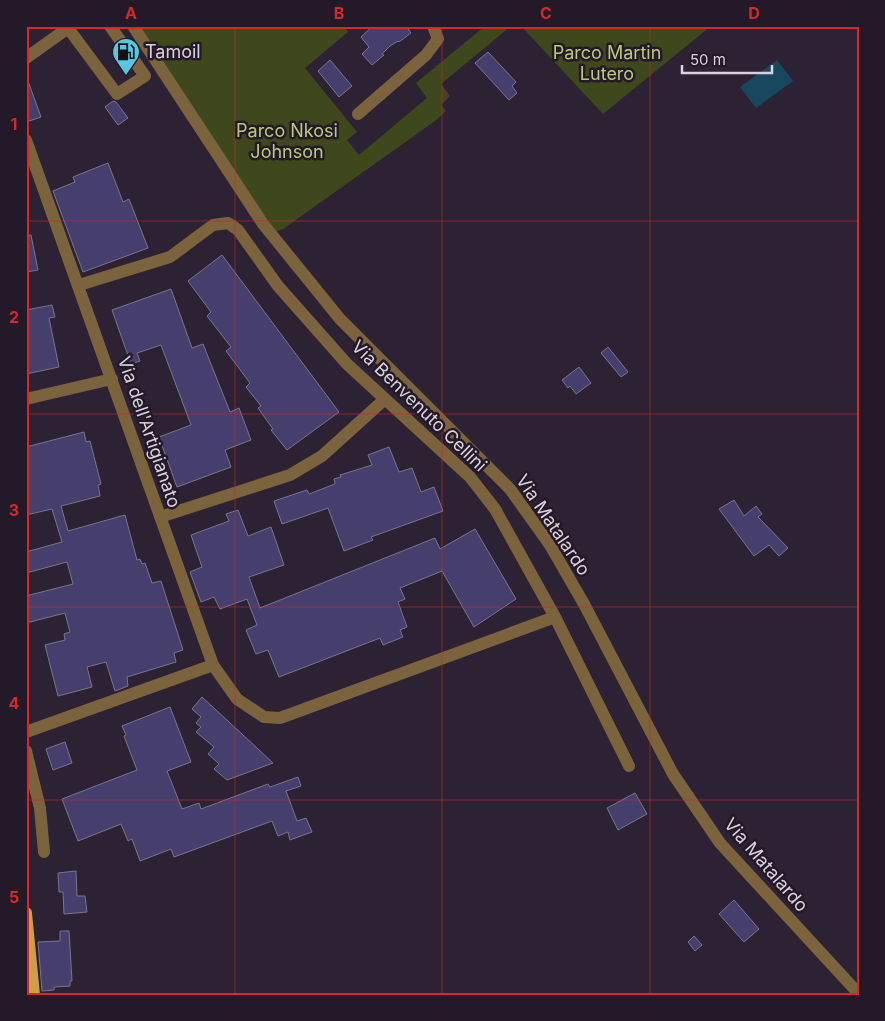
<svg xmlns="http://www.w3.org/2000/svg" width="885" height="1021" font-family="Inter,sans-serif">
	<style>
		.green { fill: #3f481c }
		.water { fill: #17485d }
		.building { fill: #463e6d; stroke: #79768d }
		.lines { fill: none; stroke-linecap: round; stroke-linejoin: round }
		.minor { stroke: #7b633d; stroke-width: 12 }
		.major { stroke: #d09e49; stroke-width: 12 }
		.grid { fill: none; stroke: #d62828; stroke-width: 1; stroke-opacity: 0.55 }
		.labels { text-anchor: middle; stroke-width: 5; stroke-linejoin: round; paint-order: stroke }
		.poi-label { font-size: 18px; fill: #dad2de; stroke: #241929; text-anchor: start }
		.park-label { font-size: 18px; fill: #b9cb79; stroke: #241929 }
		.street-label { font-size: 18px; fill: #dad2de; stroke: #241929 }
		.neatline { fill: none; stroke: #d62828; stroke-width: 2 }
		.grid-label { font-size: 16px; text-anchor: middle; font-weight: bold; fill: #d62828 }
	</style>
	<rect width="100%" height="100%" fill="#2d2233"/>
	<path class="green" d="M145,26H344L348,32L305,68L357,132L347,140L359,155L427,98L416,83L485,26H511L441,84L450,96L441,105L446,111L435,121L283,229L274,232L141,29Z
		M521,26H711L603,114Z"/>
	<path class="water" d="M777,60L793,81L756,108L740,87Z"/>
	<path class="building" d="M373,26H406L411,33L399,42L398,41L390,46L382,54L384,55L372,65L362,54L369,47L361,37Z
		M488,52L516,82L512,86L517,93L509,100L475,63Z
		M330,60L352,86L339,97L318,71Z
		M26,81H28L41,117L26,122Z
		M113,101L116,102L128,118L118,125L105,107Z
		M108,163L123,202L129,199L148,248L83,272L53,191L75,182L73,177Z
		M31,235L38,270L26,272V236Z
		M222,255L339,412L287,450L271,430L273,429L258,408L261,406L246,387L250,383L226,351L231,347L207,316L211,312L188,281Z
		M171,289L192,348L203,344L230,412L239,408L251,440L225,450L231,467L177,487L159,437L191,425L161,345L137,353L140,361L131,364L112,310Z
		M52,305L55,317L49,318L59,367L26,374V310Z
		M608,347L628,372L621,377L601,353Z
		M579,367L591,383L576,394L570,386L568,388L562,380Z
		M84,432L86,442L90,441L101,484L98,485L100,496L61,506L68,531L125,515L137,560L140,559L142,564L145,563L152,583L161,581L183,650L174,653L176,662L127,677L128,686L115,691L106,662L87,667L92,687L58,696L45,645L65,640L64,634L70,632L65,613L26,623V596L73,584L67,562L26,573V552L62,542L52,509L26,515V447Z
		M389,447L399,472L412,468L421,492L434,487L443,511L371,537L373,540L344,551L328,508L282,524L274,501L307,490L309,494L335,484L334,479L341,477L340,475L372,465L368,455Z
		M734,500L744,516L756,506L762,514L758,517L788,548L779,556L769,545L754,556L719,509Z
		M238,510L248,536L271,527L284,565L249,577L260,608L435,538L440,549L475,529L516,599L474,627L442,571L400,588L405,599L398,602L407,627L400,630L403,637L383,645L380,638L279,677L268,650L256,654L246,630L257,625L247,599L220,609L214,597L201,602L190,572L202,567L191,535L229,521L226,514Z
		M202,697L257,748L273,763L227,780L214,769L219,764L208,754L214,747L196,732L201,727L196,723L201,717L192,709Z
		M170,707L191,762L167,771L182,809L199,803L201,809L268,784L270,787L298,777L301,786L286,791L297,821L306,818L312,832L290,840L288,832L278,836L272,821L174,857L171,849L140,861L132,839L128,841L121,824L78,841L62,799L137,770L124,736L126,735L122,726Z
		M65,742L72,763L53,770L46,749Z
		M635,793L647,814L618,830L607,808Z
		M76,871L77,896H85L87,912L64,914L63,892H59L58,873Z
		M734,900L759,929L744,942L719,914Z
		M60,931H69L72,981H70V986L54,987V990L42,991L38,942L60,941Z
		M694,936L702,945L695,951L688,942Z"/>
	<g class="lines">
		<path class="minor" d="M133,26L263,224L340,319L510,489L550,545L584,604L673,774L720,843L859,994
			M68,28L117,94L145,76L110,26
			M26,58L71,26
			M358,114L426,55L438,39L433,26
			M26,140L213,665L237,699L264,717L280,718L555,617
			M79,285L170,257L213,225L228,223L238,230L278,286L347,364L470,477L495,509L555,617L629,766
			M26,399L112,379
			M160,517L290,475L322,456L385,399
			M26,732L213,665
			M26,751L40,808L44,852"/>
		<path class="major" d="M26,913L34,995"/>
	</g>
	<path class="grid" d="M235,26V995M442,26V995M650,26V995M26,221H859M26,414H859M26,607H859M26,800H859"/>
	<defs>
		<symbol id="fuel-pin" viewBox="-11 -11 22 30"><path d="M0 17L-7.5 6A9.5 9.5 0 1 1 7.5 6Z" fill="#56c9e1" stroke="#241929"/><path d="M-5.5-6h7V0h2V4h1.3V-2.5L3-4.5l.8-.8L6-3V5H2.5V1h-1V6h-7ZM-4.2-4.7v3.2H.2V-4.7Z" fill="#111"/></symbol>
	</defs>
	<g fill-rule="evenodd">
		<use href="#fuel-pin" x="110" y="36" width="32" height="43"/>
	</g>
	<g class="labels">
		<g class="poi-label">
			<text x="145" y="58">Tamoil</text>
		</g>
		<g class="park-label">
			<text x="607" y="59">Parco Martin<tspan x="607" dy="21">Lutero</tspan></text>
			<text x="287" y="137">Parco Nkosi<tspan x="287" dy="21">Johnson</tspan></text>
		</g>
		<g class="street-label">
			<text transform="translate(419 406) rotate(44)" y="6">Via Benvenuto Cellini</text>
			<text transform="translate(149 432) rotate(71)" y="6">Via dell'Artigianato</text>
			<text transform="translate(553 525) rotate(56)" y="6">Via Matalardo</text>
			<text transform="translate(766 865) rotate(49)" y="6">Via Matalardo</text>
		</g>
	</g>
	<rect width="885" height="1021" fill="none" stroke="#241929" stroke-width="55"/>
	<path d="M682 65v8h90v-8" fill="none" stroke="#dad2de" stroke-width="2.5"/>
	<text x="690" y="65" font-size="15" fill="#dad2de" stroke="#241929" stroke-width="4" paint-order="stroke">50 m</text>
	<rect x="28" y="28" width="830" height="966" class="neatline"/>
	<g class="grid-label">
		<text x="131" y="19">A</text>
		<text x="339" y="19">B</text>
		<text x="546" y="19">C</text>
		<text x="754" y="19">D</text>
		<text x="14" y="130">1</text>
		<text x="14" y="323">2</text>
		<text x="14" y="516">3</text>
		<text x="14" y="709">4</text>
		<text x="14" y="903">5</text>
	</g>
</svg>
